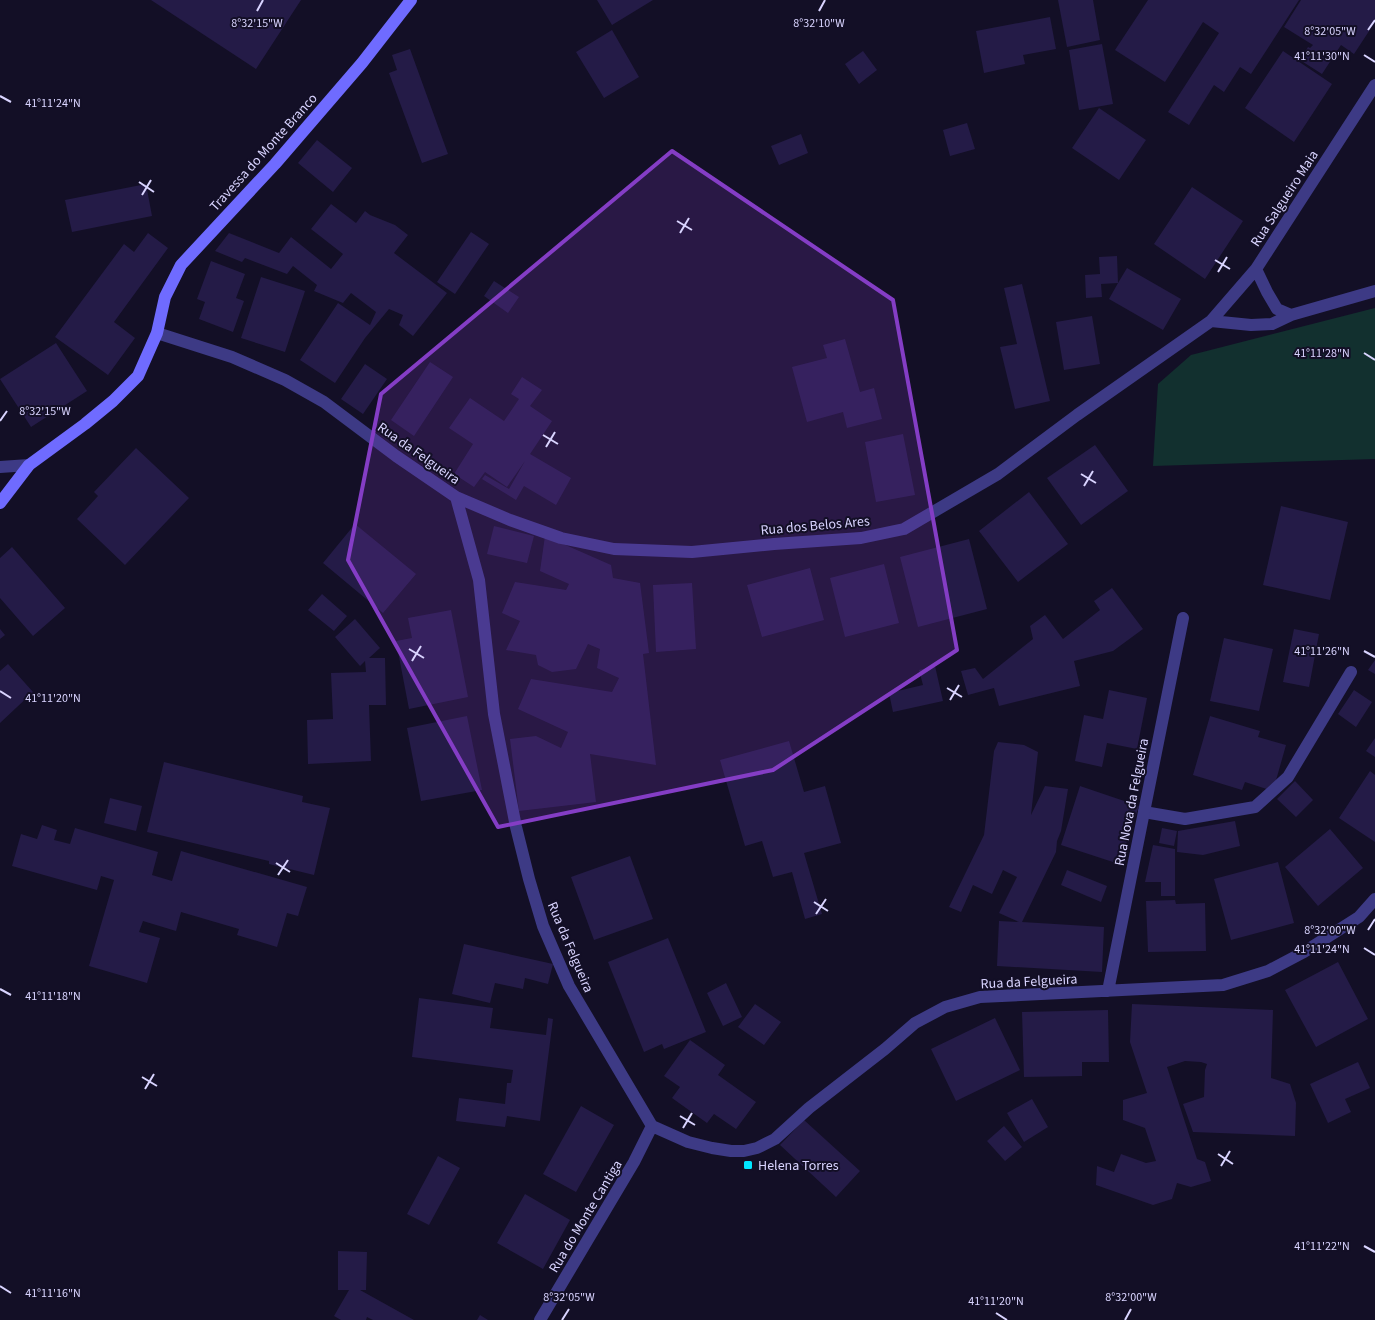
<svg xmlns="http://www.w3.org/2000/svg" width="1375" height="1320" font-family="'Source Sans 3',sans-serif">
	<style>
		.green { fill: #12302f }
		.building { fill: #241b47 }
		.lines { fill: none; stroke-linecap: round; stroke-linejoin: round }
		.lane { stroke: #3d3a85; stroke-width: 12 }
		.street { stroke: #3d3a85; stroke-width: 12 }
		.secondary { stroke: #6f6bff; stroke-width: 12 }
		.marked { fill: #843dc5; fill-opacity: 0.2; stroke: #843dc5; stroke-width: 4; stroke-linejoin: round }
		.ticks { fill: none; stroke: #d9d4ff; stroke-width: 2 }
		.poi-dot { fill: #00e5ff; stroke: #130f26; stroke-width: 2 }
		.labels { text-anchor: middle; stroke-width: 4; stroke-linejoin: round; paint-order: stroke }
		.street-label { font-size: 14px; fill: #d9d4ff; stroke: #130f26 }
		.poi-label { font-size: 14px; fill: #d9d4ff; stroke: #130f26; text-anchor: start }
		.ticks-label { font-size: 12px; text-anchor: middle; fill: #d9d4ff; stroke: #130f26; stroke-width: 4; stroke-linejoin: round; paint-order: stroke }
	</style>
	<rect width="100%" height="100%" fill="#130f26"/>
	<path class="green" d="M1375,308V459L1153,466L1158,384L1191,355Z"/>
	<path class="building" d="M151,0H301L256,69Z
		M597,0H653L612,25Z
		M1058,0H1093L1100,40L1067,47Z
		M1148,0H1299L1251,74L1240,67L1224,92L1214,85L1189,125L1168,112L1219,33L1203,22L1165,82L1115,50Z
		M1301,0H1375V22L1354,54L1341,45L1322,74L1300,60L1308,47L1310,48L1313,45L1284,27Z
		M1050,17L1056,49L1023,55L1025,64L984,73L976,31Z
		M612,30L639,77L604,98L576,52Z
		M1102,44L1113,104L1079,110L1069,50Z
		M410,49L448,154L422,163L389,73L397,70L392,55Z
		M863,51L877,70L859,84L845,64Z
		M1283,51L1332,84L1294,142L1245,108Z
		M1099,108L1146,140L1119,180L1072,148Z
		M967,123L975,149L950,156L943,130Z
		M801,134L808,153L779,165L771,146Z
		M317,140L352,168L333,192L298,163Z
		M146,184L152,216L72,232L65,200Z
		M1192,187L1243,221L1205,279L1154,244Z
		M331,204L356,223L365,211L370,215L395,225L408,235L394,253L447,293L413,336L399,325L403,315L389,309L365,338L335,383L300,360L338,303L370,325L376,312L351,293L343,303L314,291L317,285L293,266L287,274L245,258L242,262L215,251L229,233L279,253L291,237L331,269L343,254L311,229Z
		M471,232L489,244L455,294L437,282Z
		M148,233L168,248L114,322L135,338L108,375L55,337L124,244L134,252Z
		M1117,256L1118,283L1127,268L1181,299L1163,330L1109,299L1118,283L1101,284L1102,297L1086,298L1085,275L1100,274L1099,257Z
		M211,261L245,274L236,298L244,301L233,332L199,319L205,302L197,299Z
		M261,277L305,291L285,352L241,338Z
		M494,281L519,297L508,313L484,296Z
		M1022,284L1050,401L1015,409L1000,347L1017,344L1004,288Z
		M1092,316L1100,364L1064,370L1056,322Z
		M845,339L860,392L874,388L882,419L847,428L843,412L807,422L792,367L827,358L823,345Z
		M56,343L87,391L31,427L0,379Z
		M430,362L453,377L414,436L391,420Z
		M365,364L387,379L363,414L341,399Z
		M522,377L542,390L530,406L552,421L530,454L571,478L556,505L524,486L516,500L482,479L485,475L509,489L525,461L507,487L485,472L474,487L454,474L473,444L449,428L470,398L504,421L519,399L511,394Z
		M903,434L915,495L876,502L865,442Z
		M1095,445L1128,491L1081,525L1047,478Z
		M136,448L189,498L125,565L77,519L98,496L94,492Z
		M1029,492L1068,544L1018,582L979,531Z
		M1281,506L1348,522L1330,600L1263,585Z
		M355,524L416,574L383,613L323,563Z
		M494,526L534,536L527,563L487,554Z
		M545,536L611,565L613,578L640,583L649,653L643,654L656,765L590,754L596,802L519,811L510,739L536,736L561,748L568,732L518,709L531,679L612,692L619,678L597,668L600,649L588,644L576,669L552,672L538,665L536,655L506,650L520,621L502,613L515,582L566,590L569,584L540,571Z
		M969,539L987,609L918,627L900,557Z
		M12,547L65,608L33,636L0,598V558Z
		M884,564L899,623L845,637L830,578Z
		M810,568L824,620L762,637L747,585Z
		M692,583L696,649L656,652L653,585Z
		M1112,588L1143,629L1113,651L1074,661L1080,686L999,706L994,688L968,695L961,671L975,668L983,679L1033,639L1030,626L1045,615L1063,639L1100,610L1094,601Z
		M322,594L347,616L334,631L308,610Z
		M451,610L468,697L409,709L396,641L412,638L408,618Z
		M355,619L380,648L369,658H385L386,705H369L371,761L308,764L307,720L333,719L331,673L366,672L365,661L360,666L335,637Z
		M0,629L5,635L0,639Z
		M1294,629L1319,634L1309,687L1283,682Z
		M1224,638L1273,649L1259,711L1210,701Z
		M1375,660V674L1368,670Z
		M8,664L33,692L0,723V671Z
		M935,666L943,701L893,712L889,693L923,685L919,670Z
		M1109,690L1147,698L1137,749L1107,743L1102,767L1075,761L1084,715L1103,719Z
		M1354,690L1372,702L1356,727L1338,714Z
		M467,716L482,790L421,801L407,728Z
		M1210,716L1260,731L1258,737L1286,745L1273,791L1245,782L1242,790L1193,775Z
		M1375,738V757L1366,751Z
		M789,741L804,792L825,786L841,843L804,853L822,914L805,919L792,872L773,877L762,841L745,846L720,760Z
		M998,742L1024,745L1038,752L1031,815L1045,786L1068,789L1061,831L1057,841L1056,852L1022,922L1104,927L1102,972L997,966L999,921L1019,922L999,913L1017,877L1003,870L992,894L973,885L961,912L949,907L984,835L994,751Z
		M164,762L303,796L302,802L330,808L314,875L269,864V861L147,832Z
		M1370,771L1375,775V842L1339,818Z
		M1295,781L1313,800L1296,817L1277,799Z
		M1080,786L1139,806L1119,864L1061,845Z
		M110,798L142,806L136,831L104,823Z
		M1235,821L1240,846L1203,855L1177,852L1178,831Z
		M42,825L57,830L54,840L70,844L75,828L158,852L152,875L172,881L181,851L307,887L298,916L287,913L277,947L237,935L239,929L181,912L176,931L143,921L139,932L160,938L147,983L89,966L114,880L101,876L97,890L12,866L21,834L37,839Z
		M1162,828L1177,831L1174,846L1159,843Z
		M1330,829L1363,868L1318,906L1285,867Z
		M1153,845L1175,849V896H1161V882H1145Z
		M630,856L653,919L594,940L571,877Z
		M1278,862L1294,923L1231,940L1214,879Z
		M1067,870L1107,886L1101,902L1061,885Z
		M1175,900L1176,904L1205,903L1206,951L1148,952L1146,901Z
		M668,938L706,1032L664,1049L662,1044L644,1052L608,962Z
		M464,944L553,964L548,984L525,978L523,989L495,983L490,1003L452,994Z
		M1338,962L1368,1019L1316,1047L1285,990Z
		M726,983L742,1017L723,1026L707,993Z
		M419,998L493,1008L490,1028L546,1035L548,1018L553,1019L540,1121L507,1116L505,1127L456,1121L459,1098L505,1104L507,1083H511L513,1070L412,1057Z
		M755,1004L781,1022L764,1045L738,1027Z
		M1132,1004L1273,1010L1271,1078L1290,1084L1296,1103L1295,1136L1193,1132L1183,1104L1204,1097L1205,1070L1207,1064L1201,1062L1185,1061L1167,1067L1197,1159L1205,1162L1211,1181L1191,1187L1177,1183L1172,1199L1153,1205L1096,1185L1097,1166L1114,1172L1121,1154L1146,1163L1156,1161L1145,1128L1123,1120V1100L1147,1093L1130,1042Z
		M1108,1010L1109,1062H1082V1076L1024,1077L1022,1012Z
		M995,1018L1020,1070L956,1101L931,1049Z
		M690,1040L725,1065L718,1075L756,1102L736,1129L714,1114L707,1123L672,1098L680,1087L664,1076Z
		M1358,1062L1370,1088L1345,1099L1351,1112L1328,1123L1310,1084Z
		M1032,1099L1048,1127L1024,1142L1007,1113Z
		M581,1106L614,1125L576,1192L543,1174Z
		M804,1120L860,1171L836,1197L780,1145Z
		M1004,1126L1022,1147L1005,1161L987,1141Z
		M438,1156L460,1168L429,1225L407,1214Z
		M525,1194L570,1220L543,1269L497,1243Z
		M338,1251L367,1252L366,1290H360L414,1320H373L367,1317L366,1320H341L334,1316L349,1290H338Z
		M480,1315L488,1320H477Z"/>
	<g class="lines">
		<path class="lane" d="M1144,812L1185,819L1255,807L1288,777L1351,672"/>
		<path class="street" d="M1256,269L1267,292L1277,309L1291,315L1375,291
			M1211,321L1251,325L1272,324L1291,315
			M157,333L232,357L285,380L324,402L396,456L456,497L479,580L494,714L516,827L529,879L543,926L569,986L652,1126L688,1142L712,1148L731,1151H744L757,1148L775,1139L809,1108L885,1049L915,1023L945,1007L980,997L1223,985L1268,971L1304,952L1359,917L1375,899
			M0,467L29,465
			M456,497L510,520L561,538L614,549L692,552L774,544L861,538L904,529L998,474L1077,415L1211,321L1256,269L1375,85
			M1108,991L1183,618
			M540,1320L634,1162L652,1126"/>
		<path class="secondary" d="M0,503L29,465L85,424L113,401L138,376L157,333L165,297L181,265L275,164L362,63L411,0"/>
	</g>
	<path class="marked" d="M672,151L893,300L957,650L773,770L498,827L348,560L381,394Z"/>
	<path class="ticks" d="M257,11L263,0M819,11L825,0M1368,30L1375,20M1364,55L1375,62M0,96L11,102M139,182L154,192M142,195L151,180M677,221L692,230M680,233L689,218M1215,260L1230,269M1218,272L1227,257M1364,353L1375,360M0,421L7,411M543,435L558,444M546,447L555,432M1081,474L1096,483M1084,486L1093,471M409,649L424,658M1364,651L1375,657M412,661L421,646M947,688L962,697M0,691L11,698M950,700L959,685M276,863L290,872M278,875L288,860M814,902L828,911M816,914L826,899M1368,930L1375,919M1364,948L1375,955M0,989L11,995M142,1077L157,1086M145,1089L154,1074M680,1116L695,1125M683,1128L692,1113M1218,1154L1233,1164M1221,1166L1230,1151M1364,1246L1375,1252M0,1286L11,1293M996,1313L1007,1320M562,1320L569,1309M1125,1320L1131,1309"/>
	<rect class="poi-dot" x="743" y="1160" width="10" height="10" rx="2.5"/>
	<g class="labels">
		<g class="street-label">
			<text transform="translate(263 152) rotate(-48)" y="5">Travessa do Monte Branco</text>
			<text transform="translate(1284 198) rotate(-57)" y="5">Rua Salgueiro Maia</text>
			<text transform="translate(419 453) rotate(35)" y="5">Rua da Felgueira</text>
			<text transform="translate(815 525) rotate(-5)" y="5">Rua dos Belos Ares</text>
			<text transform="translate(1131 802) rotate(-79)" y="5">Rua Nova da Felgueira</text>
			<text transform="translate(571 947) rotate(67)" y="5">Rua da Felgueira</text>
			<text transform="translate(1029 981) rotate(-3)" y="5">Rua da Felgueira</text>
			<text transform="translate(585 1216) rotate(-59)" y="5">Rua do Monte Cantiga</text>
		</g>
		<g class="poi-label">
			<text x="758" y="1170">Helena Torres</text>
		</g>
	</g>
	<g class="ticks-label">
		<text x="257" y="27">8°32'15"W</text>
		<text x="819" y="27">8°32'10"W</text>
		<text x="1330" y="35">8°32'05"W</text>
		<text x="1322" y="60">41°11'30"N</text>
		<text x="53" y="107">41°11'24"N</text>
		<text x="1322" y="357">41°11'28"N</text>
		<text x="45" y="415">8°32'15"W</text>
		<text x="1322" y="655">41°11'26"N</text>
		<text x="53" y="702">41°11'20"N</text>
		<text x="1330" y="934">8°32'00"W</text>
		<text x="1322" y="953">41°11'24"N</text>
		<text x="53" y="1000">41°11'18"N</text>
		<text x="1322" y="1250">41°11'22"N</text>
		<text x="53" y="1297">41°11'16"N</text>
		<text x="569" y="1301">8°32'05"W</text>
		<text x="1131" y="1301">8°32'00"W</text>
		<text x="996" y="1305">41°11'20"N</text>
	</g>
</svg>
